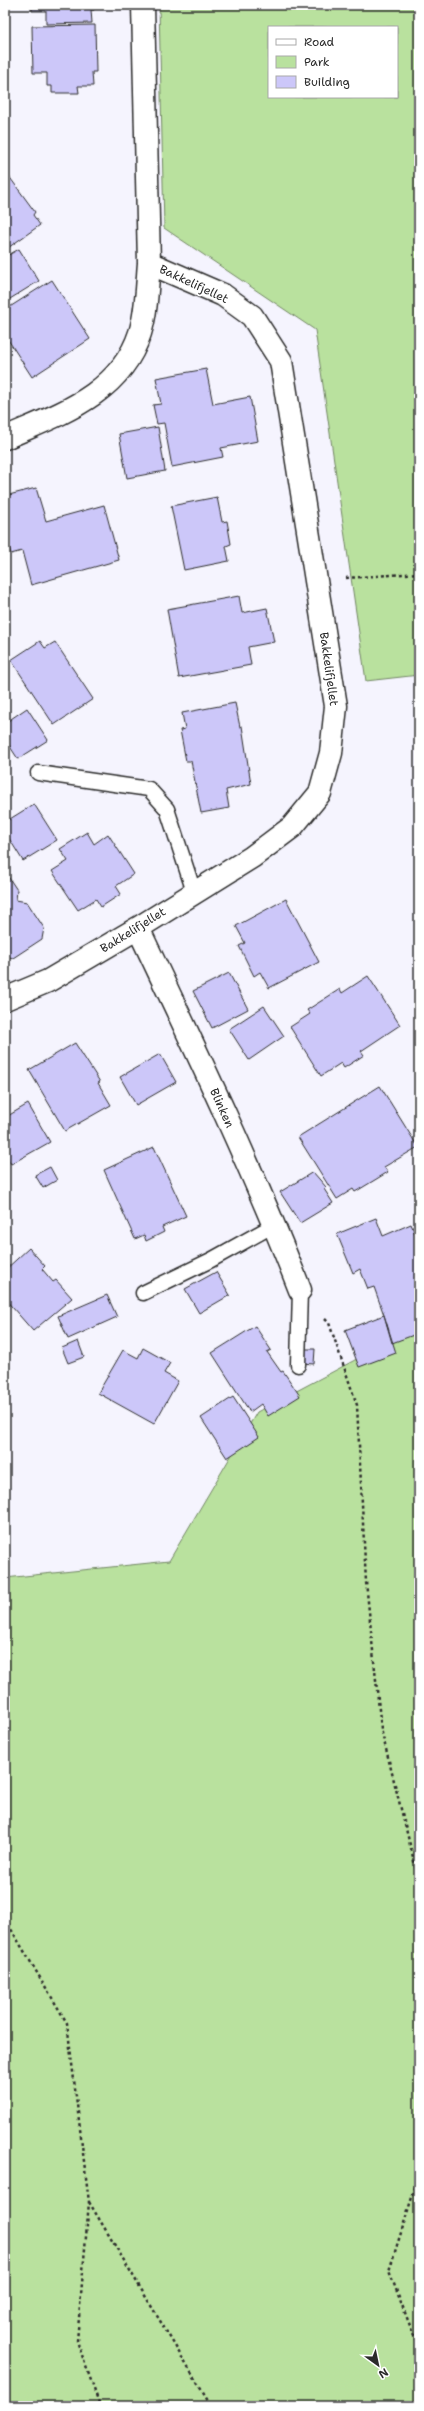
<svg xmlns="http://www.w3.org/2000/svg" width="424" height="2411" font-family="'Shantell Sans',sans-serif">
	<style>
		.green { fill: #b9e19e; stroke: #728664; fill-rule: evenodd }
		.building { fill: #ccc7f9; stroke: #2b2b2b }
		.lines { fill: none; stroke-linecap: round; stroke-linejoin: round }
		.lane-casing { stroke: #2b2b2b; stroke-width: 17 }
		.street-casing { stroke: #2b2b2b; stroke-width: 25 }
		.path { stroke: #2b2b2b; stroke-width: 2.5; stroke-dasharray: 3 3; stroke-linecap: butt }
		.lane { stroke: #fff; stroke-width: 14 }
		.street { stroke: #fff; stroke-width: 22 }
		.labels { text-anchor: middle; stroke-width: 3.5; stroke-linejoin: round; paint-order: stroke }
		.street-label { font-size: 12px; fill: #2b2b2b; stroke: #fff }
	</style>
	<rect width="100%" height="100%" fill="#f5f4fe"/>
	<filter id="ink" filterUnits="userSpaceOnUse"><feTurbulence type="fractalNoise" baseFrequency=".025" numOctaves="2"/><feDisplacementMap in="SourceGraphic" scale="8" xChannelSelector="R" yChannelSelector="G"/><feConvolveMatrix kernelMatrix="1 2 1 2 8 2 1 2 1" color-interpolation-filters="sRGB"/></filter>
	<g filter="url(#ink)">
		<path class="green" d="M159,5H419V675L366,681L315,330L164,228ZM269,27H397V97H269Z
			M419,1326V2406H5V1578L169,1561L257,1412Z"/>
		<path class="building" d="M32,5H94V10H91L92,23L46,24V11H32Z
			M95,25L96,72H92L93,86H78L79,93H52V86H47V73H33L32,26Z
			M8,175L35,212L33,215L40,225L5,250V177Z
			M19,249L39,281L5,302V257Z
			M52,280L90,339L32,377L5,335V310Z
			M206,369L213,404L250,397L258,441L221,448L223,457L172,467L164,423L157,424L153,405L161,404L156,378Z
			M158,427L165,471L127,478L119,434Z
			M36,488L46,521L104,505L119,560L31,585L22,551L11,554L5,534V496Z
			M217,497L222,522L227,521L231,544L226,546L229,561L184,570L171,506Z
			M239,596L242,613L267,608L274,642L248,647L251,665L179,678L167,609Z
			M40,641L45,648L55,642L93,699L54,725L11,660Z
			M235,703L240,727L242,726L251,784L226,790L229,808L201,813L191,761H186L180,730L185,729L182,713Z
			M27,708L48,740L18,759L5,739V723Z
			M34,804L57,840L23,861L5,832V822Z
			M87,832L94,844L108,834L134,874L116,886L121,894L101,907L96,899L78,910L52,871L68,861L60,849Z
			M5,872L17,890L16,900L27,902L44,928L42,939L13,958L5,956Z
			M286,899L319,962L269,988L260,972L254,976L239,946L245,943L236,926Z
			M229,973L248,1009L212,1028L193,991Z
			M368,976L400,1025L361,1051L364,1055L344,1068L341,1063L321,1076L290,1027L310,1014L307,1010L340,989L342,993Z
			M264,1006L284,1036L249,1060L229,1029Z
			M75,1043L100,1082L98,1083L111,1105L65,1131L29,1070Z
			M160,1054L176,1082L136,1105L120,1077Z
			M380,1086L418,1147L384,1167L388,1172L355,1192L353,1189L337,1199L298,1137Z
			M28,1104L50,1142L11,1164L5,1154V1123L8,1122L6,1117Z
			M154,1147L186,1216L162,1227L164,1232L146,1241L144,1235L135,1239L104,1170Z
			M50,1167L57,1180L43,1188L35,1175Z
			M313,1172L326,1187L324,1189L333,1203L300,1223L280,1192Z
			M376,1218L383,1236L411,1224L419,1243V1333L392,1343L384,1315L374,1287L368,1289L360,1269L353,1273L337,1234Z
			M29,1248L45,1266L42,1269L53,1282L56,1280L72,1298L33,1331L5,1299V1270Z
			M216,1272L230,1295L199,1313L185,1289Z
			M107,1295L117,1317L68,1339L58,1316Z
			M384,1315L396,1353L359,1367L345,1330Z
			M255,1326L271,1350L267,1352L281,1372L283,1371L300,1396L268,1416L261,1404L250,1412L212,1353Z
			M78,1341L84,1357L68,1363L62,1348Z
			M143,1348L170,1363L164,1373L178,1381L154,1424L98,1393L123,1350L138,1358Z
			M301,1349H315L314,1364L301,1363Z
			M233,1397L259,1437L227,1458L201,1418Z"/>
		<g class="lines">
			<defs>
				<path id="lane" d="M38,773L149,789L167,809L194,892
					M143,1293L211,1260L274,1225
					M298,1365L300,1290"/>
				<path id="street" d="M5,438C59,414 120,395 140,333C147,311 147,285 149,263
					M138,928C195,1048 252,1167 300,1290
					M5,999L48,981L138,928L252,857L292,827L320,793L331,753L336,706L281,361L252,316L223,295L149,263L143,5"/>
			</defs>
			<use href="#lane" class="lane-casing"/>
			<use href="#street" class="street-casing"/>
			<path class="path" d="M346,578L419,573
				M325,1319L329,1323L357,1405L366,1582L381,1729L419,1881
				M5,1919L67,2023L89,2202L77,2341L100,2406
				M419,2175L389,2271L419,2349
				M89,2202L211,2406"/>
			<use href="#lane" class="lane"/>
			<use href="#street" class="street"/>
		</g>
	</g>
	<g class="labels">
		<g class="street-label">
			<text transform="translate(194 284) rotate(25)" y="4">Bakkelifjellet</text>
			<text transform="translate(329 669) rotate(82)" y="4">Bakkelifjellet</text>
			<text transform="translate(133 930) rotate(-32)" y="4">Bakkelifjellet</text>
			<text transform="translate(222 1108) rotate(66)" y="4">Blinken</text>
		</g>
	</g>
	<rect width="424" height="2411" fill="none" stroke="#fff" stroke-width="20"/>
	<rect x="10" y="10" width="404" height="2391" fill="none" stroke="#2b2b2b" stroke-width="1.5" filter="url(#ink)"/>
	<rect x="268" y="26" width="130" height="72" fill="#ffffff" stroke="#aaaaaa"/>
	<rect x="276" y="39" width="20" height="6" fill="#ffffff" stroke="#aaaaaa"/>
	<text x="304" y="46" font-size="12" fill="#2b2b2b">Road</text>
	<rect x="276" y="56" width="20" height="12" fill="#b9e19e" stroke="#aaaaaa"/>
	<text x="304" y="66" font-size="12" fill="#2b2b2b">Park</text>
	<rect x="276" y="76" width="20" height="12" fill="#ccc7f9" stroke="#aaaaaa"/>
	<text x="304" y="86" font-size="12" fill="#2b2b2b">Building</text>
	<g transform="translate(378 2365) rotate(147)" stroke="#ffffff" stroke-width="3" paint-order="stroke">
	<path d="M0-3L7 15L0 10L-7 15Z" fill="#2b2b2b"/>
	<text y="-6" font-size="11" font-weight="bold" text-anchor="middle" fill="#2b2b2b">N</text>
	</g>
</svg>
